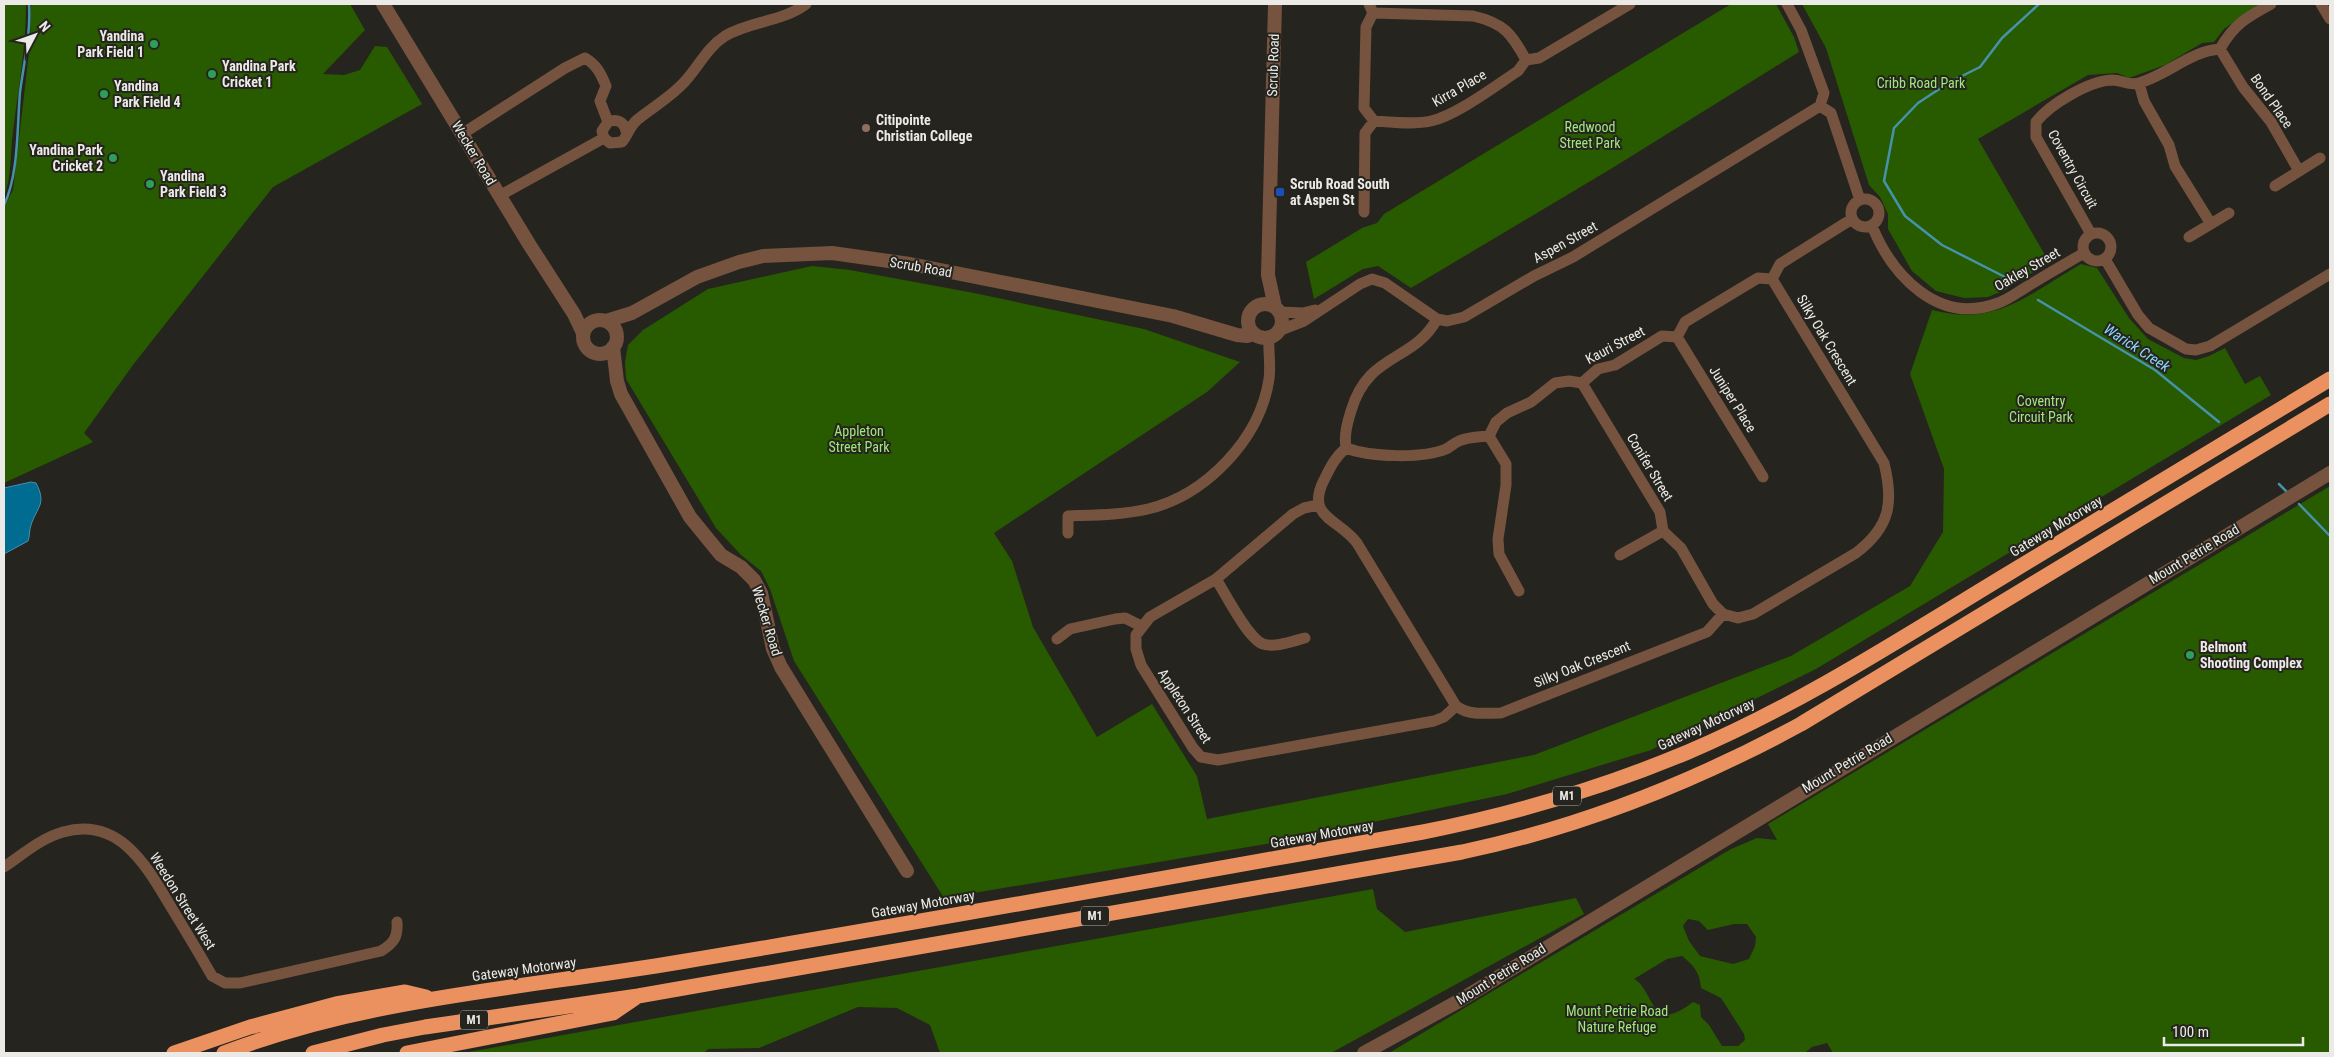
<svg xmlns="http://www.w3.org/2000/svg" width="2334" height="1057" font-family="'Roboto Condensed',sans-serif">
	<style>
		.green { fill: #285a00; fill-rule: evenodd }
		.water { fill: #006c91; stroke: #4692aa }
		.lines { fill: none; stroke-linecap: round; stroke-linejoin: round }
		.stream { stroke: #4692aa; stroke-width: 2.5 }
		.minor { stroke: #76533f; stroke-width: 11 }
		.tertiary { stroke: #76533f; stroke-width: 14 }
		.motorway { stroke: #ea915f; stroke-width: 15 }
		.leisure-dot { fill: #2e9e5b; stroke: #25241e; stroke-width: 2 }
		.education-dot { fill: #8d6e63; stroke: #25241e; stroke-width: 2 }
		.transit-dot { fill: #1a4fb4; stroke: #25241e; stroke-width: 2 }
		.labels { text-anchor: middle; stroke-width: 4; stroke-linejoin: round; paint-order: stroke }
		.shield { fill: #25241e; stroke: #b0afaa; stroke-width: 1 }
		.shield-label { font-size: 12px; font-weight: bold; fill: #ebeae6 }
		.poi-label { font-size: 14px; font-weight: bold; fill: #ebeae6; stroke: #25241e; text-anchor: start }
		.street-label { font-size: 14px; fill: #ebeae6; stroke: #25241e }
		.park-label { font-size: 14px; fill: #a0e77d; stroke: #25241e }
		.water-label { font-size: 15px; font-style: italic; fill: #8bd8ff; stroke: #25241e }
	</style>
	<rect width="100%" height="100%" fill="#25241e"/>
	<path class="green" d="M4,4H26V6C26,49 18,90 13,132C10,153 12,177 4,196Z
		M31,4H350L365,30L323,74L344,75L360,70L375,46L387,47L422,104L273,187L133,365L84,433L93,442L4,483V207L13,190L30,44Z
		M1731,4H1776L1794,37L1799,52L1614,167L1411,288L1378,266L1363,269L1314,299L1306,262L1362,228L1377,223L1384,214Z
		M1802,4H2259L2224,29L2214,42L2202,43L2165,65L2129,78L2117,73L2088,75L1978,139L2049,262L2005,290L1988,297L1964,298L1936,291L1912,271L1888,229V214L1880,197L1869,185L1826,48Z
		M2081,264L2097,268L2129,318L2148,339L2184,358L2196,360L2209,356L2225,348L2245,384L2260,376L2271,395L1816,669L1651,750L1507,794L1278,842L944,898L794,661L770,589L761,571L741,555L716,528L626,379L625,362L628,345L643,330L708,289L812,266L850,270L974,293L1144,329L1240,362L1207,392L994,533L1012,561L1033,627L1097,737L1152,704L1197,776L1207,819L1534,755L1791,656L1910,586L1943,532L1944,469L1910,374L1932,310C1997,327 2027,295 2081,264Z
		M2330,486V1053H1833L1827,1043L1812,1047L1805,1053H1389L1731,849L1757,838L1777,840L1768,824ZM1688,919L1699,921L1708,930L1734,924H1747L1756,937L1755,946L1749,959L1733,964L1700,956L1689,941L1683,926ZM1682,956C1693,965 1700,972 1701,988L1721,998L1744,1034L1745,1040L1738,1046H1722L1709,1025L1701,1017L1700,1005L1693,1002C1649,1036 1655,990 1634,979L1667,959Z
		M1373,889L1377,909L1405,932L1576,898L1584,914L1331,1053H940L930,1025L897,1008L858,1007L759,1048L708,1049L704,1053H463Z"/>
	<path class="water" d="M31,482L36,483C47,504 37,507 31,525C29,530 30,536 28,541L4,554V488Z"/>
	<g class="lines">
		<path class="stream" d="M4,205C19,174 17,126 20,92C24,62 31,33 29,4
			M2005,277L1942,245L1905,216L1884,181L1894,128L1918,103L1950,82L1980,67L2002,38L2039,4
			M2038,300L2155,370L2219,422
			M2279,484L2288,493
			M2299,504L2330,536"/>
		<path class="minor" d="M1369,4L1373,13L1366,27L1364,108L1374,121C1392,122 1413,125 1431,121C1457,115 1495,86 1518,71L1526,60L1539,58L1630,4
			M1787,4L1801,30L1824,93L1820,106L1831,113L1860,200
			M2321,4L2330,19
			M1373,13L1473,16C1504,23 1512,34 1526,60
			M2220,49L2243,87L2271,122L2299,171
			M2139,83L2144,101L2169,145L2175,166L2211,224
			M626,131C624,122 617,118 608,122L602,131L604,138L610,143L622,142C628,135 629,127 637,120C654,106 673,96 687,79C700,64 708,47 725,36C750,21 782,22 806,4
			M462,134L565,68L585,58C597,65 601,74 606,86L600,101L608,122
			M2275,186L2320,158
			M499,196L604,138
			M1851 213a14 14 0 1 1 28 0a14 14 0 1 1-28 0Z
			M1364,212L1365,133L1374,121
			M1872,226C1892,275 1938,326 1998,303C2008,300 2018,292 2028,286C2046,275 2065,264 2084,253
			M2083 247a14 14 0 1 1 28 0a14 14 0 1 1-28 0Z
			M2091,234L2036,137V122C2050,104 2089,81 2112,80C2122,80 2129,86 2139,83C2167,75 2191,51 2220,49C2234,24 2247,17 2271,4
			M2189,237L2229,213
			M2105,259L2138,315L2149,328L2186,349L2196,350L2210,346L2330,274
			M1280,312L1303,313L1315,310
			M1437,319C1413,363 1368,352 1351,411C1347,424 1344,435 1346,448C1335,457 1330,468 1324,480C1305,517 1339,519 1357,543L1456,706C1470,716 1484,713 1501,713L1707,632L1723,614L1738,618L1753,614L1856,553C1890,527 1894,503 1884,463L1772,279
			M1278,331L1304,321L1360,284L1372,279L1385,283L1437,319L1447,321L1464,317L1534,276L1573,257L1820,106
			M1677,337L1763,477
			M1582,383L1660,512L1663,531L1681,548L1713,604L1723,614
			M1489,436L1506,464V485L1498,539L1499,554L1519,591
			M1346,448C1370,457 1422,459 1446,449C1450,447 1454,443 1459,441C1468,437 1480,437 1489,436L1496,422L1507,413L1531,402L1555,383L1569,381L1582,383L1598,369L1615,365L1662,336L1677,337L1685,322L1758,278L1772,279L1780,264L1852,219
			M1318,505L1304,508L1293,514L1216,579L1150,617L1136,635V649L1141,665L1193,748L1201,757L1218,760L1434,721L1444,717L1456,706
			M1068,533V516C1095,515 1121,515 1148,509C1206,495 1260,439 1269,379C1271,365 1268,351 1269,337
			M1620,555L1663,531
			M1216,579C1225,593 1248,639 1263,644C1275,648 1293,641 1305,638
			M1057,639L1070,629L1115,619L1125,618L1141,626
			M4,867C22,855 41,838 63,832C120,816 147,867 171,907C185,930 199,953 212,976L225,983H240L381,951C394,943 398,937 397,922"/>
		<path class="tertiary" d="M383,4L529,244L574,314L583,333
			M1248 321a17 17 0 1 1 34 0a17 17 0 1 1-34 0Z
			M1275,307L1268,275L1275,4
			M583 337a17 17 0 1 1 34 0a17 17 0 1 1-34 0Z
			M606,321L632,313L697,277L739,262L763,256L832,253L910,264L1173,316L1237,335L1247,336L1253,334
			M613,347L617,381L621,394L690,517L721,555L741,567L754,580L761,593L773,649L781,667L907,871
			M1364,1053L1457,1002L2330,473"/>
		<path class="motorway" d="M174,1053L250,1027L336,1004L405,992L426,997
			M224,1053C370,997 526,988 680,962C928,921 1175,876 1423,832C1514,814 1602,788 1688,752C1799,705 1902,638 2006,575C2114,510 2222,445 2330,379
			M313,1053L383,1035L425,1027L638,996L1462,852C1582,827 1694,782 1801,724L2330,404
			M407,1053L613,1013L635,998"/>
	</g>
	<g class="leisure-dot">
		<circle cx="154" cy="44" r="5"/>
		<circle cx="212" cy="74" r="5"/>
		<circle cx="104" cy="94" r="5"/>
		<circle cx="113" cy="158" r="5"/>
		<circle cx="150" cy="184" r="5"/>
		<circle cx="2190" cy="655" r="5"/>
	</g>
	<circle class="education-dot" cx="866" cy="128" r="5"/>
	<rect class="transit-dot" x="1275" y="187" width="10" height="10" rx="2.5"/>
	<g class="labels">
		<g class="shield">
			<rect x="1553" y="786.5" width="28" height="19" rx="4"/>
			<rect x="1081" y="906.5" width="28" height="19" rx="4"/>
			<rect x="460" y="1010.5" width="28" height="19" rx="4"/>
		</g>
		<g class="shield-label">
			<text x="1567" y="800">M1</text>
			<text x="1095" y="920">M1</text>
			<text x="474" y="1024">M1</text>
		</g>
		<g class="poi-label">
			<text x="144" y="41" text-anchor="end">Yandina<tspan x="144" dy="16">Park Field 1</tspan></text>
			<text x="222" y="71">Yandina Park<tspan x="222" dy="16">Cricket 1</tspan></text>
			<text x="114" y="91">Yandina<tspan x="114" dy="16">Park Field 4</tspan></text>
			<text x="876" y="125">Citipointe<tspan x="876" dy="16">Christian College</tspan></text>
			<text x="103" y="155" text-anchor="end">Yandina Park<tspan x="103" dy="16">Cricket 2</tspan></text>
			<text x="160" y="181">Yandina<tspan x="160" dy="16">Park Field 3</tspan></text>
			<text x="1290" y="189">Scrub Road South<tspan x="1290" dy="16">at Aspen St</tspan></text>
			<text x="2200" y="652">Belmont<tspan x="2200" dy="16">Shooting Complex</tspan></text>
		</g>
		<g class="street-label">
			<text transform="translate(1273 65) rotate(-88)" y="5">Scrub Road</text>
			<text transform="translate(1459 88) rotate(-30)" y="5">Kirra Place</text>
			<text transform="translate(2272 101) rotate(55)" y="5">Bond Place</text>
			<text transform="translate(474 153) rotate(59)" y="5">Wecker Road</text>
			<text transform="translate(2073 169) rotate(61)" y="5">Coventry Circuit</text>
			<text transform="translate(1565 242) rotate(-29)" y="5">Aspen Street</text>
			<text transform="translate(921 267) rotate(10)" y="5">Scrub Road</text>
			<text transform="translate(2027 269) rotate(-30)" y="5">Oakley Street</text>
			<text transform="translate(1827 340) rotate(59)" y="5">Silky Oak Crescent</text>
			<text transform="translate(1615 345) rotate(-28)" y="5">Kauri Street</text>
			<text transform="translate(1733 399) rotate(58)" y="5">Juniper Place</text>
			<text transform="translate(1650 467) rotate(59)" y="5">Conifer Street</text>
			<text transform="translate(2056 526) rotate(-31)" y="5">Gateway Motorway</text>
			<text transform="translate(2194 554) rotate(-31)" y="5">Mount Petrie Road</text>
			<text transform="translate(767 621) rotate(73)" y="5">Wecker Road</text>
			<text transform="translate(1582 664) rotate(-22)" y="5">Silky Oak Crescent</text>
			<text transform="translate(1185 706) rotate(57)" y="5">Appleton Street</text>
			<text transform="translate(1706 724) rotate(-25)" y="5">Gateway Motorway</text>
			<text transform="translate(1847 763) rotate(-31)" y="5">Mount Petrie Road</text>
			<text transform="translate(1322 834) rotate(-10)" y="5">Gateway Motorway</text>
			<text transform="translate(183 901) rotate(58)" y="5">Weedon Street West</text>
			<text transform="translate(923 904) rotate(-10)" y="5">Gateway Motorway</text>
			<text transform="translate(524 969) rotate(-8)" y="5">Gateway Motorway</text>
			<text transform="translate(1501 974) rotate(-32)" y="5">Mount Petrie Road</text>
		</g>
		<g class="park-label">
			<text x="1921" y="88">Cribb Road Park</text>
			<text x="1590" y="132">Redwood<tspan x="1590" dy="16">Street Park</tspan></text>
			<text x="2041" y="406">Coventry<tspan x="2041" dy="16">Circuit Park</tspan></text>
			<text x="859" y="436">Appleton<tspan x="859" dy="16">Street Park</tspan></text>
			<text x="1617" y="1016">Mount Petrie Road<tspan x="1617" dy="16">Nature Refuge</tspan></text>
		</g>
		<g class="water-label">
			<text transform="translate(2137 348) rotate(33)" y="5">Warick Creek</text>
		</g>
	</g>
	<rect width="2334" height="1057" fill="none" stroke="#ebeae6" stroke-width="10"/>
	<g transform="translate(35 35) rotate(49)" stroke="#25241e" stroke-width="4" paint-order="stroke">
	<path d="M0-4L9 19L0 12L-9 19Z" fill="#ebeae6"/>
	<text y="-8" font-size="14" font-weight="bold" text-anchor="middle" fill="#ebeae6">N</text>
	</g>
	<path d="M2164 1037v8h139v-8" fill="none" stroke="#ebeae6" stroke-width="2.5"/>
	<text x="2172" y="1037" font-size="15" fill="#ebeae6" stroke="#25241e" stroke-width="4" paint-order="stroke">100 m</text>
</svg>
